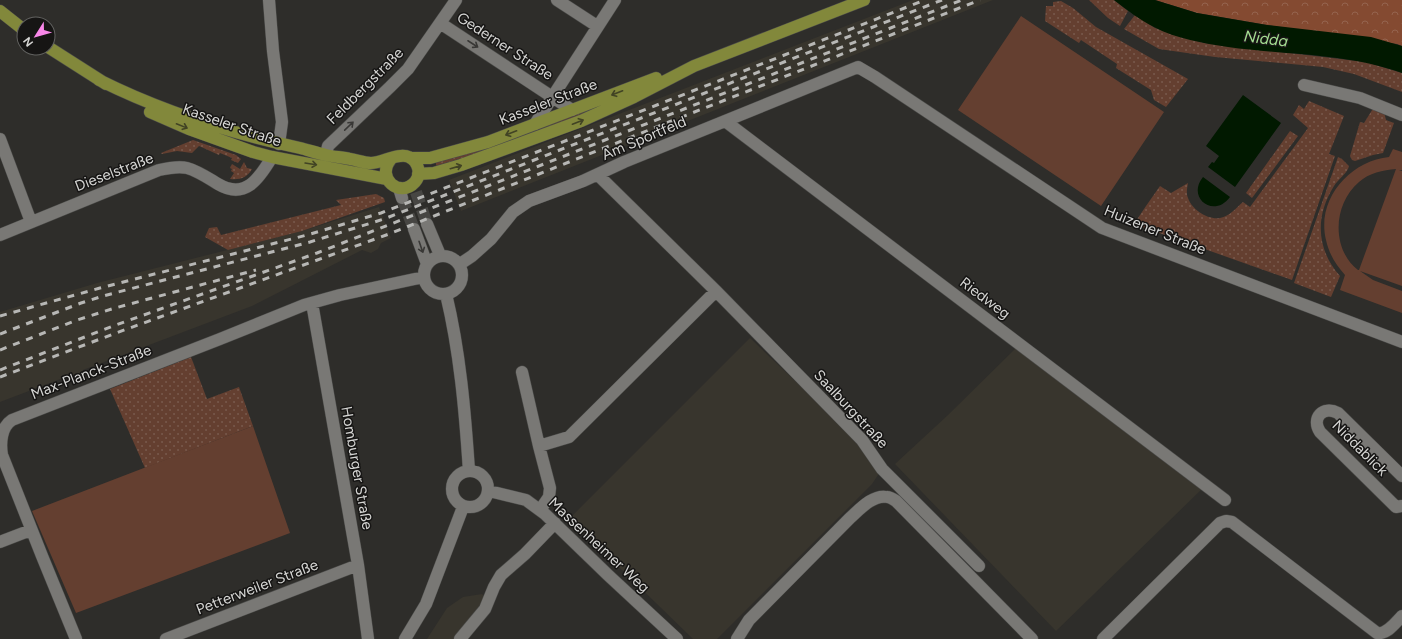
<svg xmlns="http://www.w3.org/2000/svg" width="1402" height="639" font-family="Figtree,sans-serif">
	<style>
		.built { fill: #38352d }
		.grass { fill: url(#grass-dots) }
		.forest { fill: url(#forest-crowns) }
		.garden { fill: #643f30; fill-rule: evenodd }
		.water { fill: #011900 }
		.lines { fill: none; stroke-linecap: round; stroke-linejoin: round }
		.minor-tunnel { stroke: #474643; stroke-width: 12; stroke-dasharray: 12 6; stroke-linecap: butt }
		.minor-casing { stroke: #4b4b49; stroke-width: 13 }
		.major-casing { stroke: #4b4b49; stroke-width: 13 }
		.minor { stroke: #797875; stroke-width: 12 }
		.major { stroke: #82883b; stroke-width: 12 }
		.rail { stroke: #b7b7b5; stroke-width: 3; stroke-dasharray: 7 7; stroke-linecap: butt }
		.oneway { stroke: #393836 }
		.oneway2 { stroke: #414324 }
		.labels { text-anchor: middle; stroke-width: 3; stroke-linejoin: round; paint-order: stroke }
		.street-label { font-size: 15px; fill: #d5d5d3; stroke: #161514 }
		.water-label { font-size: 16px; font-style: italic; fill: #a3dd91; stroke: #161514 }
	</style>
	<defs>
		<pattern id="grass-dots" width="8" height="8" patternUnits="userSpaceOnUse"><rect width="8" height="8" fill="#643f30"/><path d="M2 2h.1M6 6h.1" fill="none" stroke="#795a4d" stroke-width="1.8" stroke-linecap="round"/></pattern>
		<pattern id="forest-crowns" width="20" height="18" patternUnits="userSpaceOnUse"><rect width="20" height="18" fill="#844a31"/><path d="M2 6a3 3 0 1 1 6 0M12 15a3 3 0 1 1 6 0" fill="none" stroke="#94634e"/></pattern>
	</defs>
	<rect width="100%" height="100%" fill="#2e2d2a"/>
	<path class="built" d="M913,0H993L461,211L449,180Z
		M379,207L391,238L381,243L378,249L371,253L362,250L252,306L83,370L81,375L76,377L71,375L0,402V312L97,283L302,231Z
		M750,338L859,442L880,472L872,484L717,639H693L587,536L568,520Z
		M1016,348L1203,488L1056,631L895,464L948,415Z
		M482,594L487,599L457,639H427L447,608L463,597Z"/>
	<path class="grass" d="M1089,0H1114L1128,11L1120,26L1108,18Z
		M1061,1L1073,8L1096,27L1188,79L1166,107L1154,100L1151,90L1116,68L1117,64L1081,40L1079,43L1045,21L1046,6H1053V2Z
		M1135,15L1155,28L1175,35L1204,43L1366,62L1402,73V92L1354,74L1323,67L1215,57L1159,49L1124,29Z
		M613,100L593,111L486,151L436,166V162L485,149Z
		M1309,101L1344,116L1329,154L1335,156L1292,280L1134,224L1146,206L1160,186L1171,193L1188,183C1187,189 1186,193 1188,198C1192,210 1208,220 1220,218C1230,216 1236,208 1243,202L1250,207L1308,128L1293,115L1299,105L1304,109Z
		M1374,107L1384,112L1386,120L1394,123L1383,153L1373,155L1355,161L1352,160L1350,156L1360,122L1364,123Z
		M1290,131L1298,136L1252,198L1246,193Z
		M193,140L236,155L241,159L238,163L231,160L232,158L220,153L219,155L199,146L192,153L177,151L162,154L161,153Z
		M1338,157L1342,159L1349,166C1348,173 1338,179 1334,186C1315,216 1316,249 1340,276L1331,297L1294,283Z
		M244,162L247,168L252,169C247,178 240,180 230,179L234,173L231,171L232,169L230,168L232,164L240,169Z
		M376,194L384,198L385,202L302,231L228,250L205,237L209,228L217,227L221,235L341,205L336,200Z
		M191,357L207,399L239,387L253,426L145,468L110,389Z"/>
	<path class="forest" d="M1155,0H1402V46L1397,44L1267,25L1197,13Z"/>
	<path class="garden" d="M1021,16L1164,112L1101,206L958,110Z
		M1393,149L1402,152V170H1399L1402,171V286L1360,271L1373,280L1402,291V313L1340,290L1345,275C1336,265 1329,254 1326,240C1316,199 1350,161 1389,157ZM1396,169L1359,270H1358C1331,249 1333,204 1359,182C1369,173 1383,170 1396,169Z
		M253,426L290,533L76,613L32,511Z"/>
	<path class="water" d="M1114,0H1155L1197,13L1267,25L1371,37L1402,46V73C1347,53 1285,55 1228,47C1203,43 1177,39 1154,27C1140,20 1127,10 1114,0Z
		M1243,95L1281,123L1235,187L1208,167L1212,162L1214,163L1219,156L1206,146Z
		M1203,177L1230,197C1214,219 1186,198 1203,177Z"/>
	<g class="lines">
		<path class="minor-tunnel" d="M416,192L427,224
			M402,198L414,229"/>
		<defs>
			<path id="minor" d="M269,0L273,51L282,122L279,144
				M557,0L597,26
				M440,23L572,110
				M1304,85L1360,98L1402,115
				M725,121L1225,500
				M535,124L615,0
				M0,139L31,222
				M326,155L328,146L390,87L408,69L456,0
				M598,175L716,291L862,440L882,469L979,566
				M399,188L402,198
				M427,224L440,255
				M414,229L427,264
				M0,235L159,170C168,168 179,166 187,168C198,171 208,178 218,184C245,200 259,179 272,157
				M424 275a19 19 0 1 1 38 0a19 19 0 1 1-38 0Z
				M460,264L472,256L491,239L513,212L529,201L583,181L624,162L858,67L875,77L1102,228L1402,342
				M446,294C460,352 465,411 469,471
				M312,303L358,565L368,639
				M522,372L539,446L550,488L549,497L540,510
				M539,446L569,437L716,291
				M452 489a18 18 0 1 1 36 0a18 18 0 1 1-36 0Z
				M1402,476L1338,413C1323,405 1311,418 1320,432L1393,504L1396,507L1402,506
				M489,491L526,500L545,514L608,575L677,639
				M0,542L31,530
				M76,639L42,556L2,455C0,443 1,427 12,420L220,339L304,305L340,295L424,277
				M166,639L358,565
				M405,639L426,604L463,507
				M460,639L485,609L494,587L501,575L525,554L555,523
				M737,639L749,620L850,518C859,510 873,494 887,497C890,497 893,499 896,501L1032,639
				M1103,639L1220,523L1226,521L1232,522L1377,633C1387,635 1396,622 1402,616"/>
			<path id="major" d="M0,11L24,30
				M48,47L106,84
				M99,80C163,112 230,133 300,148C308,150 317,153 326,155C334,157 342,157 350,159C357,160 364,163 371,163C382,163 399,152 409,157C418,161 422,174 415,182C400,199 375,178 391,159
				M150,112L189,129L253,152L272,157L387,179
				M412,158H430L488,142L656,78
				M418,174L434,173L461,165L581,121L634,97L694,66L864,0"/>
		</defs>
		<use href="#minor" class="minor-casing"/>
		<use href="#major" class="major-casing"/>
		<use href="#minor" class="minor"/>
		<use href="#major" class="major"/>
		<path class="rail" d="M0,316L100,288L307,235L381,213L925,0
			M0,334L81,303L103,296L310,242L384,219L942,0
			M0,350L77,320L115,308L256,270
			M0,370L113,326L317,253L962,0
			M0,377L116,333L389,234L669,122L980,0"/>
	</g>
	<defs><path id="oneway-shaft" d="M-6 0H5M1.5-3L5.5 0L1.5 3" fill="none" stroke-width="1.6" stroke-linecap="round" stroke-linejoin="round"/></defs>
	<g class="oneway">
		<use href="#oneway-shaft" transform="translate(473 44) rotate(33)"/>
		<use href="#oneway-shaft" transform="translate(349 126) rotate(-44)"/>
		<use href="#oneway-shaft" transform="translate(421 247) rotate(71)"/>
	</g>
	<g class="oneway2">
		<use href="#oneway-shaft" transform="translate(617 93) rotate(159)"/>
		<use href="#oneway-shaft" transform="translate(578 122) rotate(-21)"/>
		<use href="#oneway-shaft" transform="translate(182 126) rotate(22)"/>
		<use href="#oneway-shaft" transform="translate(511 133) rotate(159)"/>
		<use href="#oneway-shaft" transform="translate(311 164) rotate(9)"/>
		<use href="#oneway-shaft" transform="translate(456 167) rotate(-16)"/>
	</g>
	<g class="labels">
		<g class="street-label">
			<text transform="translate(505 46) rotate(33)" y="5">Gederner Straße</text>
			<text transform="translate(365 86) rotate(-45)" y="5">Feldbergstraße</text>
			<text transform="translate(548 102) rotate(-21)" y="5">Kasseler Straße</text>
			<text transform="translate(232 125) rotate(19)" y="5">Kasseler Straße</text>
			<text transform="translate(644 138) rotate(-23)" y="5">Am Sportfeld</text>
			<text transform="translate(114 172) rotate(-21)" y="5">Dieselstraße</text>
			<text transform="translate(1155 230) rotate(22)" y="5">Huizener Straße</text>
			<text transform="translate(985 298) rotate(37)" y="5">Riedweg</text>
			<text transform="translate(91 372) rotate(-21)" y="5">Max-Planck-Straße</text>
			<text transform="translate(851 409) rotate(47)" y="5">Saalburgstraße</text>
			<text transform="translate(1360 448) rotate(45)" y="5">Niddablick</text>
			<text transform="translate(357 468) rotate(80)" y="5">Homburger Straße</text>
			<text transform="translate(599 545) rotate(43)" y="5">Massenheimer Weg</text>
			<text transform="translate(257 587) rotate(-21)" y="5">Petterweiler Straße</text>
		</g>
		<g class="water-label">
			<text transform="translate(1266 38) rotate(7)" y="6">Nidda</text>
		</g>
	</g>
	<g transform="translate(36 36) rotate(233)"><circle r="19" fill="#161514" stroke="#626260"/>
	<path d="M0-3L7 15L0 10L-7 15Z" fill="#f987e9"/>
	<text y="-6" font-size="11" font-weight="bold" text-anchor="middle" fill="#d5d5d3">N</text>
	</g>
</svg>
